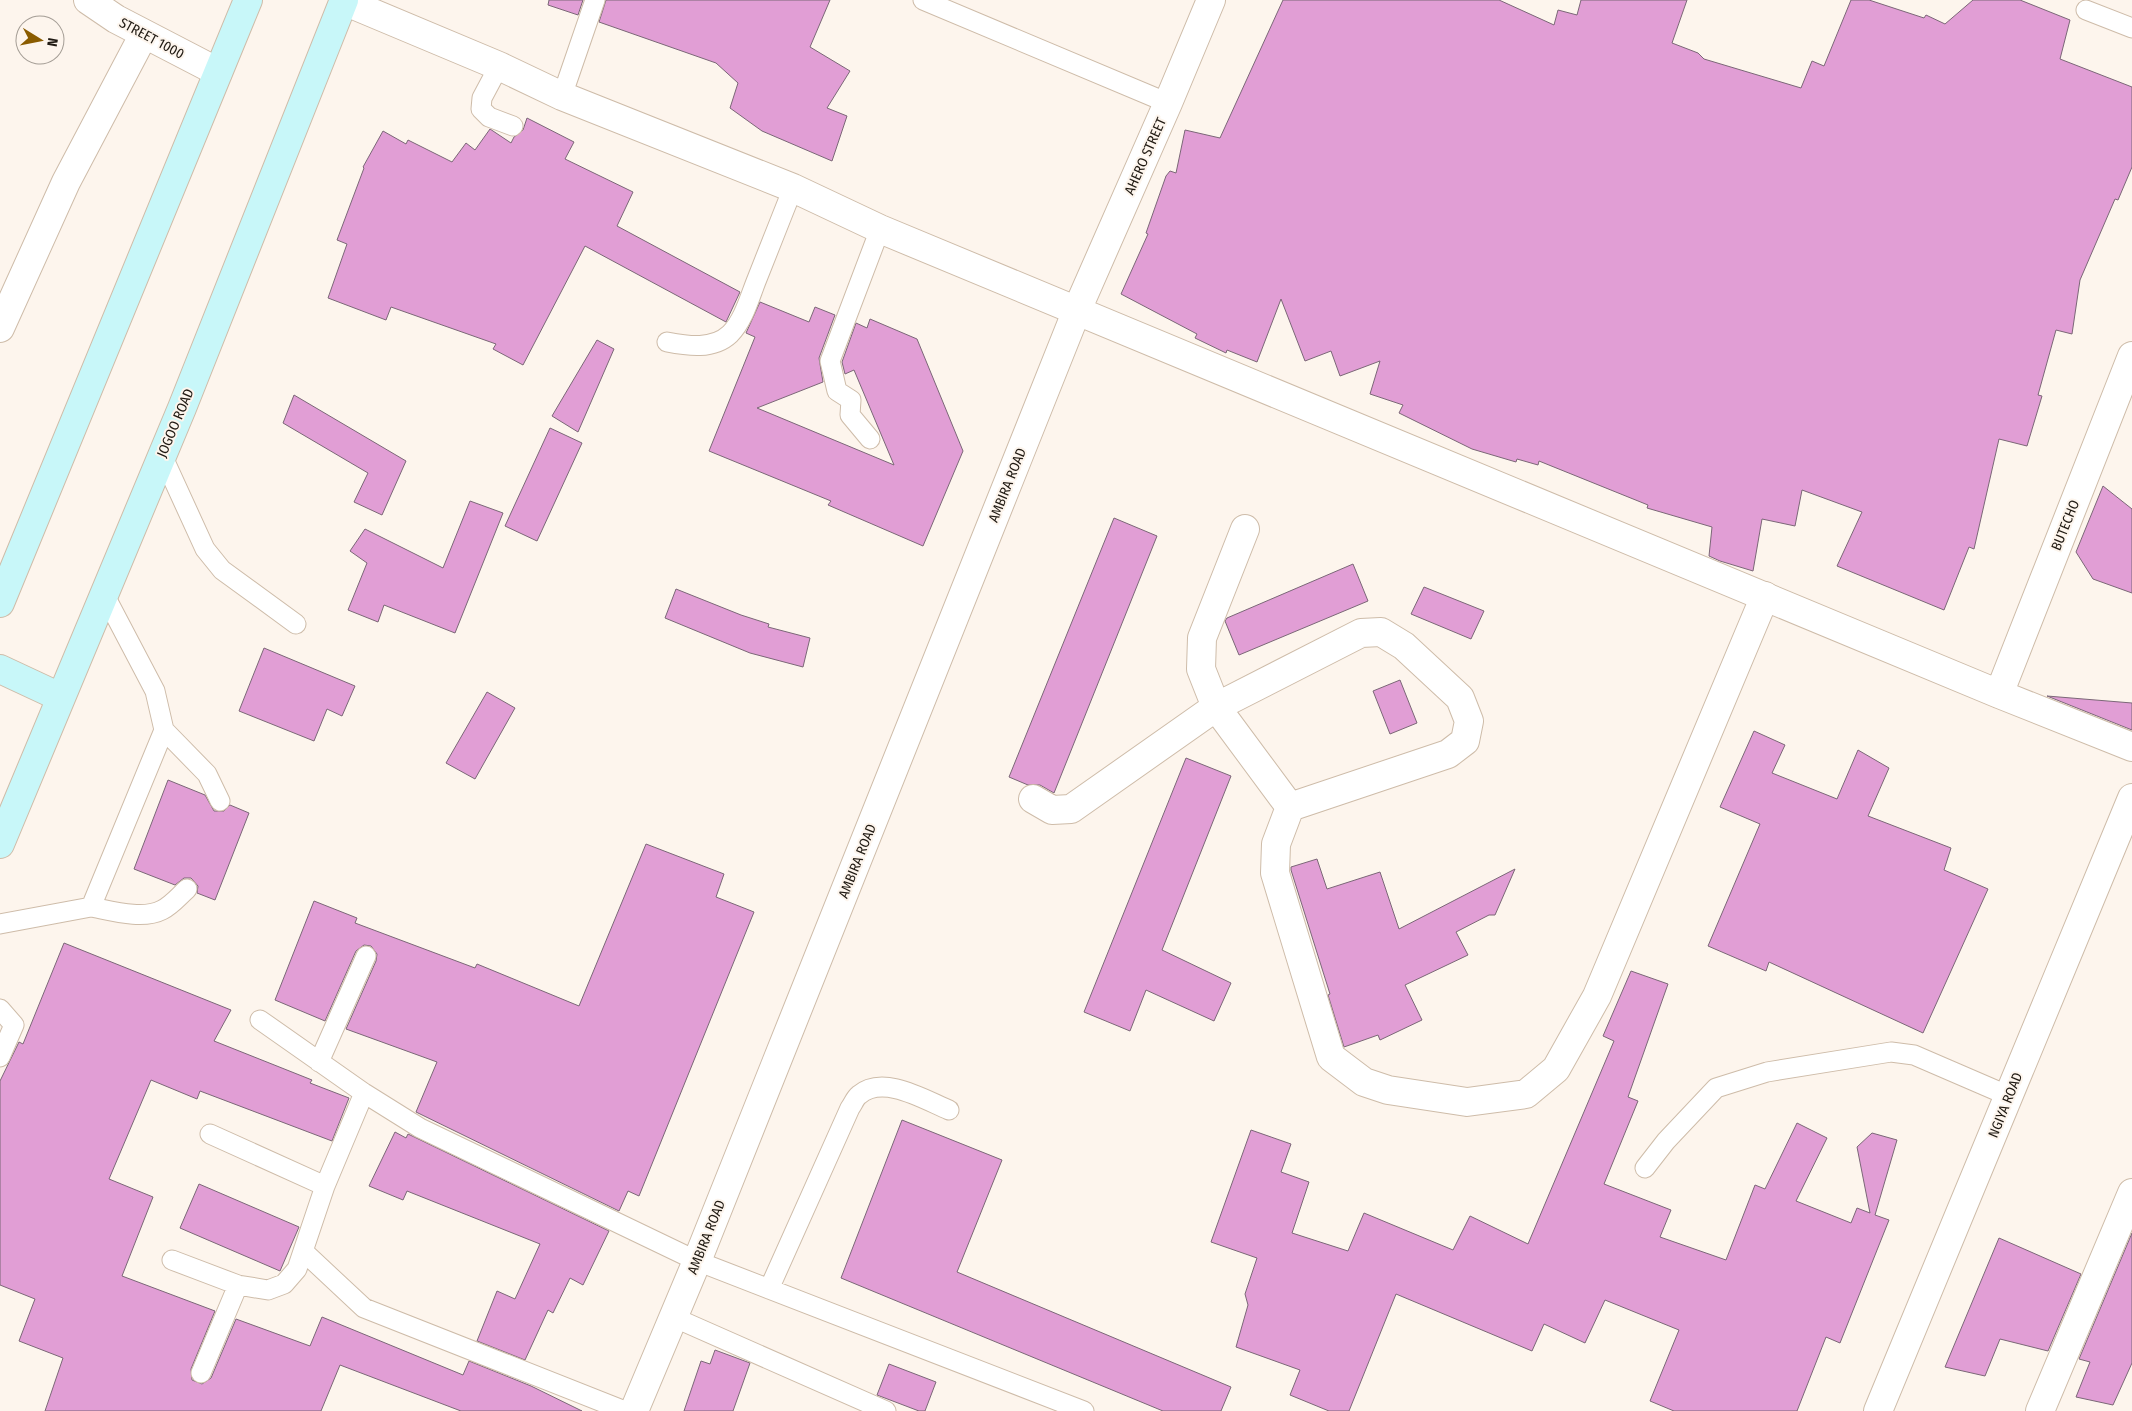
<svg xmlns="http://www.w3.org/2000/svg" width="2132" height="1411" font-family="'Fira Sans Condensed',sans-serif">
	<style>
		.building { fill: #e19ed5; stroke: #7b6777 }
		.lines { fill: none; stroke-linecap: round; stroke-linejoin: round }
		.service-casing { stroke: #cebca9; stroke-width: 21 }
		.minor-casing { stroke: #cebca9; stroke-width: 30 }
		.tertiary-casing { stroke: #cebca9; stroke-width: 30 }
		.secondary-casing { stroke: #cebca9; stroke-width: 30 }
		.service { stroke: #fff; stroke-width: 19 }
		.minor { stroke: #fff; stroke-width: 28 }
		.tertiary { stroke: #fff; stroke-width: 28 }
		.secondary { stroke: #c8f7f9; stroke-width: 28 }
		.labels { text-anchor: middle; stroke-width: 4; stroke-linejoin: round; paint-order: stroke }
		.street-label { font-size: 14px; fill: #1f1912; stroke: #fdf5ed }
	</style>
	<rect width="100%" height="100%" fill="#fdf5ed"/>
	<path class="building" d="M549,0H583L578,15L548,5Z
		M606,0H830L810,47L850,71L827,108L847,116L832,161L762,131L730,108L738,83L716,63L599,22Z
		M1283,0H1499L1554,25L1558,10L1577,15L1581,0H1687L1672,43L1698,53L1704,59L1801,88L1812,61L1824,66L1851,0H1869L1924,18L1926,15L1945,24L1973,0H2020L2070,20L2060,59L2132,87V167L2118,200L2115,199L2080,280L2072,334L2056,330L2038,395L2042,396L2027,446L1999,439L1974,549L1969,547L1944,610L1837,566L1862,512L1802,490L1795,526L1762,519L1753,571L1720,561L1709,556L1712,527L1647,508L1648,505L1539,461L1538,465L1517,459L1516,462L1472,449L1399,413L1403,405L1370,394L1380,361L1340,376L1331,351L1305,361L1281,299L1257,362L1227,350L1226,353L1195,338L1197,334L1121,294L1148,234L1146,233L1166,176L1170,171L1176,173L1185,130L1220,138Z
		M527,118L574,142L565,159L633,192L617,226L740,292L726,322L585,246L523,365L493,349L496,344L391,307L386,320L328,298L347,244L337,240L364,168L363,167L383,131L406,144L408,140L452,162L466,143L475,150L490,129L511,143L514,137L523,130Z
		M760,302L809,322L815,307L835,315L819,358L823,382L757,408L894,465L854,370L845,374L842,362L856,323L867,328L870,319L917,339L963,451L923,546L828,505L831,501L709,451L755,337L746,333Z
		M597,340L614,349L578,432L552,416Z
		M294,395L406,461L382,515L354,502L368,473L283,423Z
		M550,428L582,443L537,541L505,526Z
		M2103,486L2132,509V593L2093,579L2076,552Z
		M470,501L503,513L455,633L384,605L378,622L348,610L367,563L350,551L365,529L443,568Z
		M1114,518L1157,536L1054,793L1040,785H1028L1009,777Z
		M1353,564L1368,601L1239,655L1225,621L1227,618Z
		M1424,587L1484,611L1471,639L1411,614Z
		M676,589L741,615L769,624L768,627L810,638L803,667L750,653L665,618Z
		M264,648L355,686L342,716L327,709L314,741L239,711Z
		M1400,680L1417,723L1390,734L1373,691Z
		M487,692L515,708L475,779L446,763Z
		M2047,696L2132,703V730Z
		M1754,731L1785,745L1772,773L1837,799L1858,750L1889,768L1868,816L1951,848L1944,870L1988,889L1923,1033L1769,962L1766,971L1708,946L1760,824L1720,807Z
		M1186,758L1231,776L1162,950L1231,983L1214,1021L1146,990L1130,1031L1084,1012Z
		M168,780L205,795L214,811H224L230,805L249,813L215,900L197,893L198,886L191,878H184L175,885L134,869Z
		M646,844L724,874L716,897L754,912L639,1196L628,1191L619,1211L416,1112L437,1062L346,1029L376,961L377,954L371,946L364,945L356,951L325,1021L275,1000L314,901L357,918L355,923L475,968L477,964L579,1006Z
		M1317,859L1327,889L1380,872L1399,929L1515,869L1495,915H1489L1456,932L1468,955L1405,985L1422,1020L1380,1040L1378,1035L1344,1047L1328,995L1330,994L1291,870V867Z
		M64,943L231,1010L214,1041L312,1080L310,1083L349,1098L332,1141L200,1091L197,1099L151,1080L109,1179L153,1197L122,1276L215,1311L191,1369L192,1380L202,1384L211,1378L236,1319L310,1346L322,1317L463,1375L469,1361L531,1386L582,1411H461L340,1365L321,1411H45L63,1358L19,1341L35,1299L0,1285V1081L19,1042L23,1044Z
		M1631,971L1668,984L1628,1097L1638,1101L1604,1184L1671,1210L1660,1237L1726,1260L1755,1185L1765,1189L1797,1123L1827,1138L1796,1201L1851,1223L1857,1208L1870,1213L1857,1147L1872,1133L1897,1140L1875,1215L1889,1220L1840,1343L1826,1337L1797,1411H1674L1650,1401L1679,1330L1605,1300L1585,1343L1544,1324L1532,1351L1396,1294L1349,1411H1329L1290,1395L1300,1370L1236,1347L1248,1305L1245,1294L1257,1258L1211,1242L1251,1130L1291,1144L1281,1172L1309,1182L1292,1233L1348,1251L1364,1213L1453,1250L1470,1216L1528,1244L1614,1041L1603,1036Z
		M902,1120L1002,1160L957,1272L1231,1387L1221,1411H1163L841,1278Z
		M395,1132L406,1138L408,1134L609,1231L583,1285L570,1278L553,1313L548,1310L525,1360L477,1341L497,1291L515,1299L540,1244L407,1191L403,1200L369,1186Z
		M199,1184L299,1227L280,1271L180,1228Z
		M2132,1233V1363L2113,1405L2076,1397L2090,1362L2079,1359Z
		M1999,1238L2081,1274L2048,1351L2000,1339L1985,1376L1945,1367Z
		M715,1350L750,1363L733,1411H684L701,1361L710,1364Z
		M889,1364L936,1382L925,1411H919L877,1395Z"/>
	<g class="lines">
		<defs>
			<path id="service" d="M923,0L1168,103
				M2086,10L2132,28
				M499,66L482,98L481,109L489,117L513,126
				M562,96L595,0
				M667,342C688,346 713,350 730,334C744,320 750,296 757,279C769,249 781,218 793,188
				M870,439L850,415L851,400L837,391L830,361L880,229
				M162,455L205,549L222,570L296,624
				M164,730L207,774L220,801
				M91,907C112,911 143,920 162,910C172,905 179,896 187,889
				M0,924L91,907L164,730L155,691L104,594
				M0,1009L14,1025L0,1057
				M260,1020L364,1093L420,1128L697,1261L1084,1411
				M319,1062L366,956
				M210,1134L325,1186
				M1645,1168L1666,1141L1716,1088L1767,1072L1891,1052L1914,1055L2009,1096
				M303,1251L364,1308L625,1411
				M172,1260L238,1285L268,1290L284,1284L297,1269L325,1186L364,1093
				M769,1289L850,1108C853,1104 855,1098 859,1095C883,1074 925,1100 949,1110
				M673,1317L886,1411
				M201,1373L238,1285"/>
			<path id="minor" d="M88,0L116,19L218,72
				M0,328L66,182L144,34
				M1245,529L1202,638L1201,669L1216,707L1290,807L1276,844L1275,873L1331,1057L1364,1082L1388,1090L1467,1102L1526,1094L1556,1069L1597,996L1765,596
				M1033,799L1052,810L1071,809L1216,707L1361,633L1381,632L1404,646L1460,698L1469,721L1465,741L1448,754L1290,807
				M1878,1411L2132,798
				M2040,1411L2132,1193"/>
			<path id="tertiary" d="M344,1L499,66L562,96L793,188L880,229L1999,694L2132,747
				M1999,694L2132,356
				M634,1411L697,1261L1077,310L1168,103L1211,0"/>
			<path id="secondary" d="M0,603L248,0
				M0,669L60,697
				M0,844L182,408L344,0"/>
		</defs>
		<use href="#service" class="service-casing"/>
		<use href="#minor" class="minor-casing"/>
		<use href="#tertiary" class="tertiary-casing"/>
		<use href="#secondary" class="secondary-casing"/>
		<use href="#service" class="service"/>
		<use href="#minor" class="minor"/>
		<use href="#tertiary" class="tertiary"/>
		<use href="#secondary" class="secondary"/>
	</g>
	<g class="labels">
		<g class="street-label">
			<text transform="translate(152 38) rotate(28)" y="5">STREET 1000</text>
			<text transform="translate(1145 156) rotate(-66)" y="5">AHERO STREET</text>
			<text transform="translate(175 423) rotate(-67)" y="5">JOGOO ROAD</text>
			<text transform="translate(1007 485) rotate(-68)" y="5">AMBIRA ROAD</text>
			<text transform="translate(2065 525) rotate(-68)" y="5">BUTECHO</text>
			<text transform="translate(857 861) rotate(-68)" y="5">AMBIRA ROAD</text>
			<text transform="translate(2005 1105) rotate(-68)" y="5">NGIYA ROAD</text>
			<text transform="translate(706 1237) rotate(-68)" y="5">AMBIRA ROAD</text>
		</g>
	</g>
	<g transform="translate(40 40) rotate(100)"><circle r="24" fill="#fdf5ed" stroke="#a49d95"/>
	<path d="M0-4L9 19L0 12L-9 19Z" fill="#8a5c00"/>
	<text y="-8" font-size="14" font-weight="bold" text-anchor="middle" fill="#1f1912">N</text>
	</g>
</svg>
